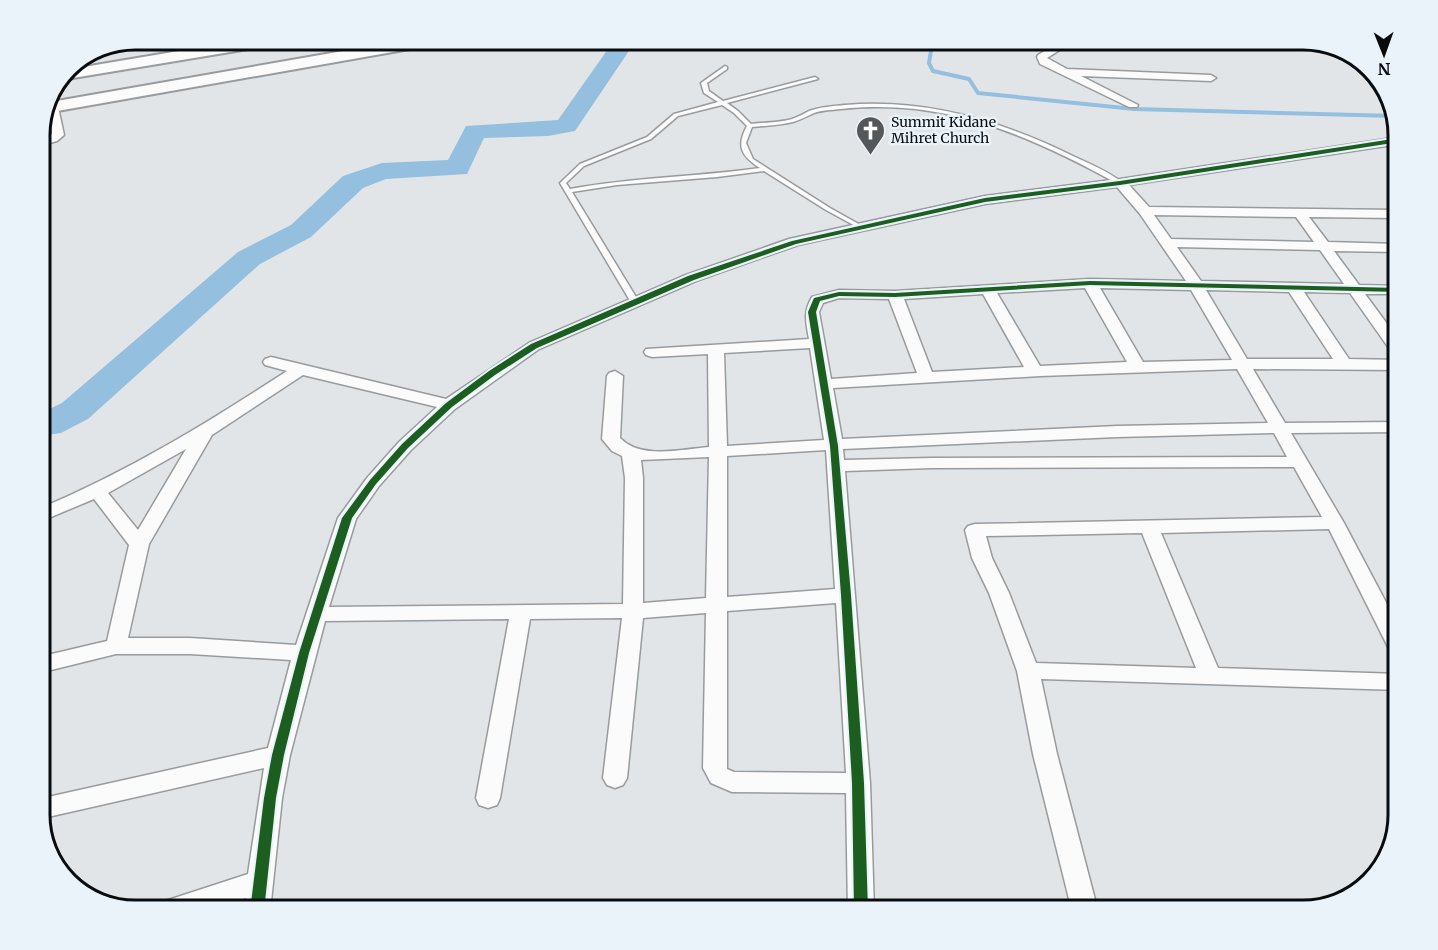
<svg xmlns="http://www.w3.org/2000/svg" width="1438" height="950" font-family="Merriweather,serif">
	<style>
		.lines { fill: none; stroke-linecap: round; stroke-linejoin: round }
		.stream { stroke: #94bfdf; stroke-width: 4 }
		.river { fill: #94bfdf; fill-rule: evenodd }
		.service-casing { stroke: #989b9d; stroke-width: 3 }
		.minor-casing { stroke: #989b9d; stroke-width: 3 }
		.trunk-casing { stroke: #989b9d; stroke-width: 4 }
		.service { fill: #fbfbfc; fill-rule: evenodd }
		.minor { fill: #fbfbfc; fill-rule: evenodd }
		.trunk { fill: #fbfbfc; fill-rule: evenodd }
		.cycleway-casing { stroke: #ebf3fa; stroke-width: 4 }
		.cycleway { fill: #1b5e20; fill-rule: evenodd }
		.labels { text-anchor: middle; stroke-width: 5; stroke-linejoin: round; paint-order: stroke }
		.far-poi-label { font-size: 14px; fill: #090c0e; stroke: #ebf3fa; text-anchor: start }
		.rim { fill: none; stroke: #090c0e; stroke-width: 3 }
	</style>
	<rect width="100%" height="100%" fill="#e2e5e8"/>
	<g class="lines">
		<path class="stream" d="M663,39L689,44L746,39
			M933,39L929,63L933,71L969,79L978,93L1134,109L1395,116"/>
		<path class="river" d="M615,39H637L575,131L548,136L484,138L467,174L386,179L363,188L311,237L260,264L88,419L61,433L39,436V414L62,403L238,252L291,225L343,176L382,163L448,160L466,126L558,120Z"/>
		<defs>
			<path id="service" d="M725,66L727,67V69L707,83L709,91L723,101L815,77L818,79L727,103L738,111L751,124C765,122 779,123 792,119C798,117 803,114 809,111C820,107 833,106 845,105C926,98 1003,121 1075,157C1091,164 1109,172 1123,183L1118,184C1029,135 945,98 841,109C832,110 822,110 814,113C807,116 800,120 793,122C780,125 766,126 752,127L746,143L753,159L830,208L864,227L863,228H859L826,210L764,171L717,177L617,185L572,192L639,302L635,304H632L560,183L580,164L647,137L674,114L718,102L704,93L701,83ZM722,105L734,113L747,126C736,146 741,156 760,168C696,177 633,177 570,189L566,183L584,166L651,139L678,116Z"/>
			<path id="minor" d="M1065,39H1077L1047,58L1067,69L1211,75L1216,78L1211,81L1081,76L1138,105L1137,107H1129L1040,64L1037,57L1038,55Z
				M50,104L58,107L64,135L57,141L39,146V139L52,134L48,109Z
				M1399,137V144L1129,185L1149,207L1399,210V218L1309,217L1328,242L1399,244V252L1334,251L1359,285L1399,286V294H1365L1399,340V356L1393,354L1350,293L1304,292L1349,359L1399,360V370L1253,369L1285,423L1399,422V432L1291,433L1344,523L1399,627V655L1391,652L1388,647L1329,529L1161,533L1218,668L1399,674V690L1041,679L1057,754L1098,911H1072L1033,754L1017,671L989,593L972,558L965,530L968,526L975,524L1322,517L1294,467L931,468L845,471L870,783L874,911H848L846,793L732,792L711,783L703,768L706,613L643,618L627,778L623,785L615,788L607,785L603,778L622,618L530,619L500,798L497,805L488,808L479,805L476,798L509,619L325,621L290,755L282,798L270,911H244L246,898L205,911H155L159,903L248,874L264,768L39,819V799L268,748L291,660L190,654H116L39,673V657L107,641L129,545L94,499L39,522V509C129,471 206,424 287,371L265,365L263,362L265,359L271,357L446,399L529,343L686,275L789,239L985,196L1120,179ZM1117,187L1140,214L1186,281L1090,279L895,291L839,290L812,297C803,312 806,322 809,339L646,349L644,352L646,355L652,357L708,354L709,447C682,449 641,460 620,438L623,376L615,371L609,373L607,376L602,439L612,451L622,456L625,478L623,604L329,607L356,519L379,486L411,450L455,409L539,349L696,281L798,245L985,204ZM1154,215L1296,217L1314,242L1171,239ZM1177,247L1320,250L1344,284L1201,281ZM1085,288L1127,362L1040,366L997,293ZM1100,288L1191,290L1232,360L1143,362ZM1206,290L1289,292L1333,359H1247ZM983,294L1024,367L932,372L904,299ZM839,298L889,299L917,373L831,379L819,312L823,303ZM810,348L824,440L727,446L724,353ZM1237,369L1268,423L1117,426L842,439L833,388L1040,376ZM303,375L437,407L399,442L367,478L338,518L296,645L190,638H128L149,544L212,435ZM1274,433L1287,457L931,458L844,460L843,449L1117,437ZM186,449L138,530L108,493ZM826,450L835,589L727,597V456ZM709,457L706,598L643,603V478L641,460ZM1142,533L1196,668L1036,663L1009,593L992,558L986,536ZM836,603L846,773L734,772L727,769V611Z"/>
			<path id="trunk" d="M250,39H286L278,44L61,80L66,70Z
				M412,39H446L438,44L46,113L51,102Z"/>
		</defs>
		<use href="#service" class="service-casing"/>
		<use href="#minor" class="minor-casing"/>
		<use href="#trunk" class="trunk-casing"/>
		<use href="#service" class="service"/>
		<use href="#minor" class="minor"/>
		<use href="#trunk" class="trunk"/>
		<defs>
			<path id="cycleway" d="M1399,138V142L1120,185L985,202L796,244L694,280L537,348L495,375L452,407L408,448L376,484L352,518L309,653L284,755L276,798L264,911H250L264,798L272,755L299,653L342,518L370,480L402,444L446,403L489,371L531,344L688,276L792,241L985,198L1120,181Z
				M1090,281L1399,288V292L1090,285L895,297L839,296L820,301L816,312L838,446L851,595L864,783L868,911H854L852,783L841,595L830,446L808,312L814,298L839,292L895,293Z"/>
		</defs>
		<use href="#cycleway" class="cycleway-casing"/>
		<use href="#cycleway" class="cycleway"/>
	</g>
	<defs>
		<symbol id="church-pin" viewBox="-11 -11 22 30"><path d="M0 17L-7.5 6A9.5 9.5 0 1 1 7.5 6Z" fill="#55585a" stroke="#ebf3fa"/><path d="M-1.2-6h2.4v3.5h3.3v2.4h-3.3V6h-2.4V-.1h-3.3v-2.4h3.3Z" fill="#fff"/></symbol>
	</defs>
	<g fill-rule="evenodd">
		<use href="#church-pin" x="854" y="114" width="33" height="45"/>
	</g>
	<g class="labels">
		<g class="far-poi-label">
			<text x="891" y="127">Summit Kidane<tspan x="891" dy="16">Mihret Church</tspan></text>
		</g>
	</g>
	<path d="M0 0H1438V950H0ZM135 50H1303A85 85 0 0 1 1388 135V815A85 85 0 0 1 1303 900H135A85 85 0 0 1 50 815V135A85 85 0 0 1 135 50Z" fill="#ebf3fa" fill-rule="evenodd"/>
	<path class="rim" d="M135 50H1303A85 85 0 0 1 1388 135V815A85 85 0 0 1 1303 900H135A85 85 0 0 1 50 815V135A85 85 0 0 1 135 50Z"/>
	<g transform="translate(1384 54) rotate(179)" stroke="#ebf3fa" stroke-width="4.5" paint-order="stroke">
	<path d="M0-4.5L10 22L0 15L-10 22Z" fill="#090c0e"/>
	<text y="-9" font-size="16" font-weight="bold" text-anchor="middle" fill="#090c0e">N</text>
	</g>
</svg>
